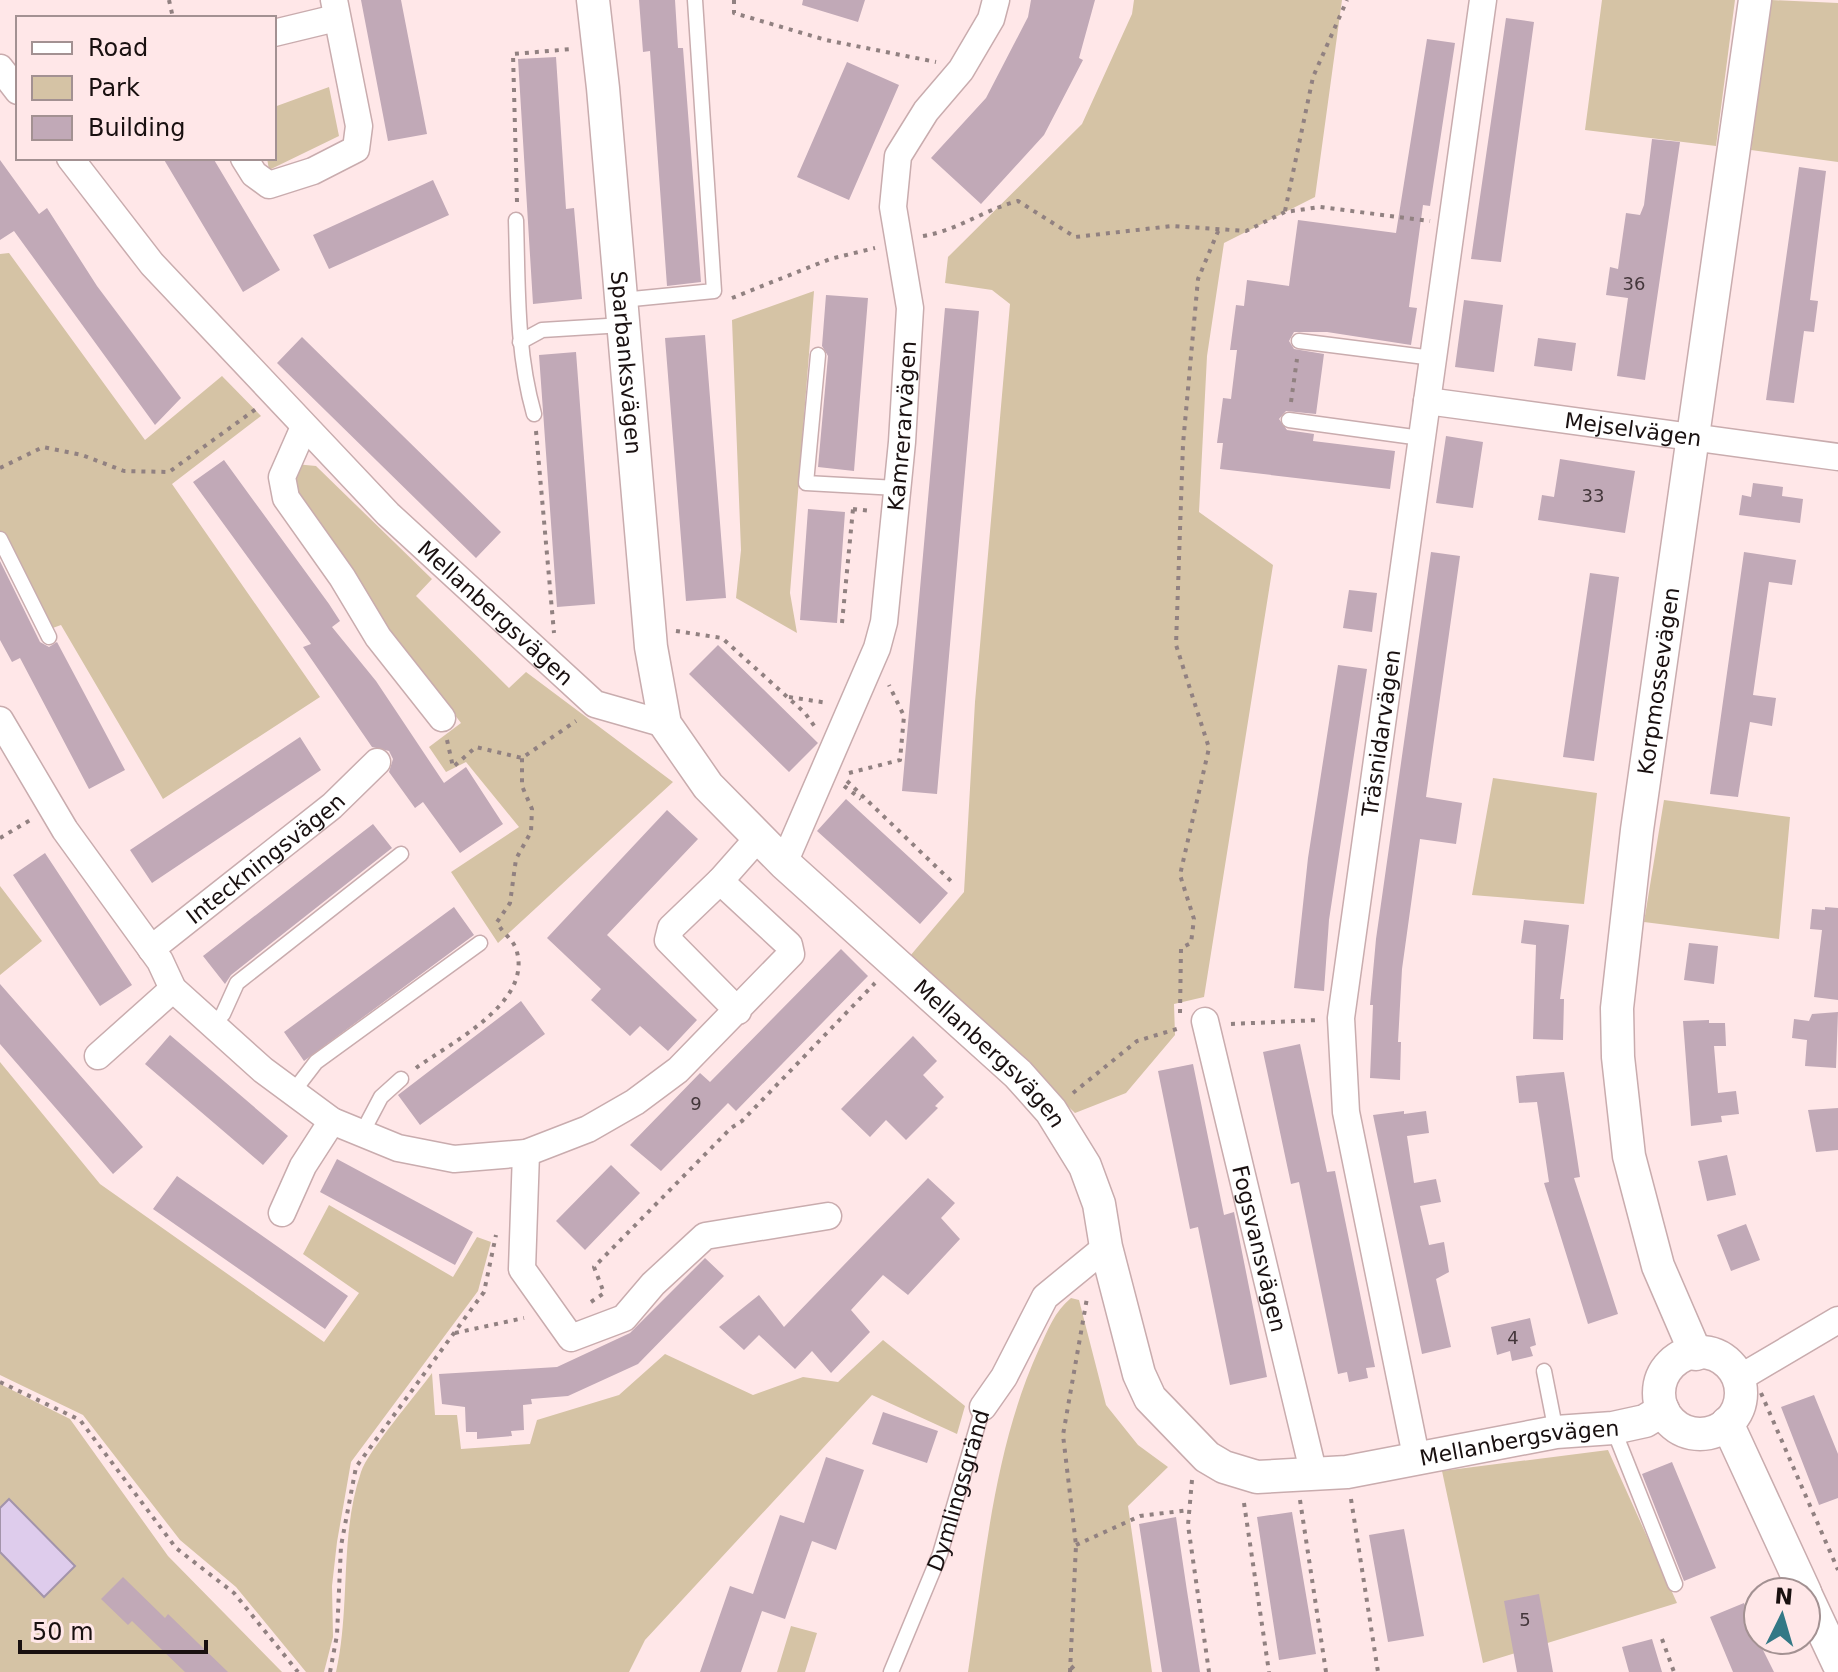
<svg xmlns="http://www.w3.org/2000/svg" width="1838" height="1672" font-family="'DejaVu Sans',sans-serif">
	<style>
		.green { fill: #d5c3a5 }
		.water { fill: #deccec; stroke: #a394aa; stroke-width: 2 }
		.building { fill: #c1a9b7 }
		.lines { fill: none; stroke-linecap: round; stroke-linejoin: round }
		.service-casing { stroke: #c9acae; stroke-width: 17 }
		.minor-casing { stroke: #c9acae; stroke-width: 29 }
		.tertiary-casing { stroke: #c9acae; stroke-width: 35 }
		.path { stroke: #918181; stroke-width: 4; stroke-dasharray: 4 6; stroke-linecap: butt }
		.service { stroke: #fff; stroke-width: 14 }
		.minor { stroke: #fff; stroke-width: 26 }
		.tertiary { stroke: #fff; stroke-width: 32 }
		.labels { text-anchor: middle; stroke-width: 8; stroke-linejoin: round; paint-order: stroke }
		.number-label { font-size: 18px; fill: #43363a }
		.street-label { font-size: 22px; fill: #191010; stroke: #ffe7e8 }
	</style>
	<rect width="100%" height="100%" fill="#ffe7e8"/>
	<path class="green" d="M1134,0H1342L1315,197L1224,243L1207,356L1199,512L1273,565L1204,997L1174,1004L1175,1035L1126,1093L1075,1113L910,956L964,892L975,702L1010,304L992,290L945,283L948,257L1082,124L1132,14Z
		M1602,0H1735L1716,146L1585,130Z
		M1771,0L1838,3V162L1751,150Z
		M329,87L339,136L269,170L267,158H274V107Z
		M9,253L145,440L222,376L261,416L172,484L320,697L163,799L61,625L50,629L0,531V254Z
		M814,291L790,593L797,633L736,598L741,550L732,320Z
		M295,464L316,466L432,579L416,596L509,688L526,672L673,782L498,943L451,872L519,827L466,762L446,772L429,747L461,723L290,500Z
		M1493,778L1597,793L1584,904L1472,895Z
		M1664,800L1790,817L1779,939L1644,922Z
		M0,886L42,941L0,975Z
		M0,1062L100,1184L324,1342L359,1293L303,1254L329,1205L453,1277L477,1237L491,1242L478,1291L351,1462L337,1542L332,1586L333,1637L324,1672H306L236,1587L180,1540L83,1415L0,1375Z
		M1071,1298L1079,1300L1106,1405L1138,1445L1168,1467L1128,1506L1152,1672H968C985,1564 993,1450 1039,1349C1048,1330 1054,1312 1071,1298Z
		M883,1340L965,1406L957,1434L872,1395L645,1640L629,1672H336C351,1607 339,1537 361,1472C368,1451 416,1395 432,1373L435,1415H457L461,1449L530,1444L537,1420L619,1395L665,1354L753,1395L803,1377L838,1382Z
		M0,1384L70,1419L168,1556L282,1672H0Z
		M1608,1450L1677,1603L1483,1663L1442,1471Z
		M791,1626L817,1633L805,1672H777Z"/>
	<path class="water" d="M9,1499L75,1566L44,1597L0,1552V1508Z"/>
	<path class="building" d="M361,0H401L427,134L388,141Z
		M639,0H675L678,48H683L701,282L667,286L650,51L643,52Z
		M803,0H865L858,22L802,5Z
		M1031,0H1095L1079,58L1083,60L1044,135L981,204L931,158L986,98L1028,17Z
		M1506,18L1534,22L1501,262L1471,259Z
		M1427,39L1455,43L1430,206L1423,205L1409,307L1417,308L1411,345L1327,332H1294L1289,341L1294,349L1324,354L1316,414L1286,411L1279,419L1287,430L1314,434L1313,441L1395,451L1390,489L1220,469L1223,443H1217L1223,398L1231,399L1237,350H1230L1236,305L1244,306L1247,280L1289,286L1298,220L1396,233Z
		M556,57L566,209L574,208L582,299L533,304L518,59Z
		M847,62L899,85L849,200L797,177Z
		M1652,139L1680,142L1645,380L1617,376L1628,298L1606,295L1610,267L1618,269L1626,213L1640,215L1644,205Z
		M163,158H213L280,270L243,292Z
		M0,160L39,214L47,208L97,286L181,398L155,425L14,231L0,240Z
		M1799,167L1826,171L1810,300L1818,301L1814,332L1804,331L1794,403L1766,400Z
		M433,180L449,215L329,269L313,235Z
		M826,295L868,298L854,471L818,467L828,356L822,346Z
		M1464,300L1503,305L1494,372L1455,367Z
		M945,308L979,311L937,794L902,791Z
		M705,335L726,598L686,601L665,338Z
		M302,337L501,532L476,558L277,363Z
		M1538,338L1576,343L1572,371L1534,366Z
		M576,352L595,604L557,607L539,355Z
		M1446,436L1483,442L1473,508L1436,503Z
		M1560,459L1635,471L1625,533L1538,520L1542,495L1554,497Z
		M224,460L329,604L340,621L332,627L376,681L444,783L466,767L503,824L460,853L423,802L415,808L389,772L393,759L389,751L372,747L303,647L311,644L193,482Z
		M1753,483L1783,487L1782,496L1803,499L1800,523L1739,515L1742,495L1751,497Z
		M808,509L845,512L837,623L800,620Z
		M1431,552L1460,556L1426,797L1462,803L1456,844L1420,839L1402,969L1398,1042H1401L1400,1080L1370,1078L1373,1005H1370L1376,939Z
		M1744,552L1796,560L1792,585L1769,582L1753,695L1776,698L1772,726L1750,722L1738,797L1710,794Z
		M0,561L40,642L49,647L57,642L125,770L89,789L20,658L12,662L0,640Z
		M1590,573L1619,577L1594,761L1563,757Z
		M1349,590L1377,593L1372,632L1343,628Z
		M718,645L818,743L789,772L689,674Z
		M1338,665L1367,669L1329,920L1324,991L1294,988L1308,858Z
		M300,737L321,770L152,883L130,850Z
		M846,799L948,893L920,924L817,831Z
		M667,810L698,839L607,935L697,1020L668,1051L640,1026L630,1036L591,1000L601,989L547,938Z
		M373,824L392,848L231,975L225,984L203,956Z
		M45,853L132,985L100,1006L13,875Z
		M454,907L474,935L304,1061L284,1032Z
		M1825,907L1838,908V1000L1814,997L1822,930L1810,929L1812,909L1825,910Z
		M1524,920L1569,925L1560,999H1564L1563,1040L1533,1039L1536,945L1521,943Z
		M1689,943L1718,946L1714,984L1684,980Z
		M841,949L868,976L736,1111L728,1103L661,1171L630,1145L700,1073L710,1082Z
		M0,984L143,1147L113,1174L0,1044Z
		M521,1001L545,1034L420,1125L398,1095Z
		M1838,1012L1836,1068L1805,1066L1807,1040L1792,1038L1794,1019L1809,1021L1812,1014Z
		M1709,1020V1023H1725L1726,1046H1714L1718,1093L1736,1091L1739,1114L1721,1116L1722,1122L1691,1126L1683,1021Z
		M170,1035L288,1136L263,1165L145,1064Z
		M913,1036L937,1061L923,1075L944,1097L935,1106L938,1108L906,1140L886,1120L870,1137L841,1109Z
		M1300,1044L1327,1172L1335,1171L1375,1367L1366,1368L1368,1378L1349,1382L1347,1372L1338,1374L1299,1182L1291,1184L1263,1052Z
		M1193,1064L1224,1215L1234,1212L1267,1377L1230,1385L1198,1227L1190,1229L1158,1071Z
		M1564,1072L1580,1177L1574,1178L1618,1314L1588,1324L1544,1183L1549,1182L1537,1102L1519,1103L1516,1076Z
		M1838,1108V1150L1816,1152L1808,1110Z
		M1404,1111V1114L1426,1111L1429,1133L1407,1136L1414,1183L1436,1179L1441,1202L1420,1206L1429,1245L1444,1242L1449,1272L1436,1279L1451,1347L1422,1354L1373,1115Z
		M1727,1155L1736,1195L1707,1201L1698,1161Z
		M337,1159L473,1232L455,1265L320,1192Z
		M611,1165L640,1193L585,1250L556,1221Z
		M177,1176L348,1296L325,1329L153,1209Z
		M928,1178L955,1203L941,1218L960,1239L908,1295L883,1275L851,1310L870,1332L831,1373L812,1351L795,1369L759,1335L744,1350L719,1327L759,1295L784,1327Z
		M1746,1224L1760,1260L1731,1271L1717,1235Z
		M705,1258L724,1276L638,1364L568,1396L531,1399L532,1404L523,1405L524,1430L511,1431L512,1436L477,1439V1432H466L465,1407L442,1404L439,1374L557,1367L630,1333Z
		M1530,1318L1536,1345L1530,1347L1533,1356L1512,1361L1510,1351L1497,1355L1491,1327Z
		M1814,1395L1838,1454V1498L1819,1505L1781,1407Z
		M883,1412L938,1431L927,1463L872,1444Z
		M826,1457L864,1470L836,1550L812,1541L785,1619L762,1611L741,1672H700L730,1586L753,1594L780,1515L804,1523Z
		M1672,1462L1716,1568L1684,1581L1642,1474Z
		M1292,1512L1316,1654L1279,1660L1257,1517Z
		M1176,1517L1187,1591L1200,1672H1162L1139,1524Z
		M1404,1529L1424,1636L1388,1642L1369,1535Z
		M123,1577L165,1618L168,1614L228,1672H185L132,1621L128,1625L101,1599Z
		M1539,1594L1553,1672H1517L1504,1601Z
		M1744,1603L1758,1640L1774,1672H1733L1710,1617Z
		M1652,1639L1662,1672H1629L1622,1647Z"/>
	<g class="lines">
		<defs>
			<g id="service">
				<path d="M516,220C518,285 516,351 534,414"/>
				<path d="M622,300L714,291L695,0"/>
				<path d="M1299,341L1433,358"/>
				<path d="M520,342L542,330L623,325"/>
				<path d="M818,355L806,483L897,488"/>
				<path d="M1289,420L1421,438"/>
				<path d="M0,539L49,637"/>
				<path d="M212,1025L223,1014L237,983L401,854"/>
				<path d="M293,1092L316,1062L480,943"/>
				<path d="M362,1133L381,1097L401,1079"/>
				<path d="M1544,1371L1556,1432"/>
				<path d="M1613,1428L1675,1584"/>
				<path id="s1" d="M891,1672L940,1554L983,1407"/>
			</g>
			<g id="minor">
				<path d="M274,33L336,18"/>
				<path d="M0,68L18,91"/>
				<path id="s2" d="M70,158L152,264L388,514L595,704L665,724"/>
				<path d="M244,158L254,174L269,185L313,171L356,149L359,126L334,0"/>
				<path id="s3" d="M1427,401L1838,457"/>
				<path d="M304,427L282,477L286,498L342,577L378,637L442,718"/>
				<path d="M0,720L65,830L160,961L173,989L263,1070L332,1121L398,1148L454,1159L526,1153L588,1129L635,1102L678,1070L791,954L789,945L720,881L671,928L668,940L738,1011"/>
				<path id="s4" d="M784,863L877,648L884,622L902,442L910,308L893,207L898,156L926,111L961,70L991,19L996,0"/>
				<path d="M720,881L758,838"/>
				<path id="s5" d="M151,949L332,806L377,762"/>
				<path id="s6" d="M1205,1021L1314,1475"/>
				<path d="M98,1056L173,989"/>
				<path d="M526,1153L522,1269L571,1338L624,1318L653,1284L705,1236L828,1216"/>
				<path d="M282,1213L303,1166L332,1121"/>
				<path d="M1738,1379L1838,1320"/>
				<path d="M983,1407L1004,1377L1045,1297L1106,1247"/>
				<path id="s7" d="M1417,1461L1346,1112L1341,1018L1483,0"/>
			</g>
			<g id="tertiary">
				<path id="s8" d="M593,0L603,88L651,647L665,724L708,786L784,863L1018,1074L1051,1111L1085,1166L1099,1204L1106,1247L1139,1374L1150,1398L1207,1457L1224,1467L1257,1477L1347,1472L1556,1432L1613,1428L1645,1421L1663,1410"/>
				<circle cx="1700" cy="1393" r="41"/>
				<path id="s9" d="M1696,1354L1658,1266L1629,1156L1618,1057L1617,1008L1637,830L1755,0"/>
				<path d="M1727,1423L1805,1592"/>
				<path d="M1806,1595L1838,1663"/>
			</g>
		</defs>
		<use href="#service" class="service-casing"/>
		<use href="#minor" class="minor-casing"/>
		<use href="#tertiary" class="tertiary-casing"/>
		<path class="path" d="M169,0L173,18
			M734,0V13L826,40L936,62
			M517,202L513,54L572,49
			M1285,211L1313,77L1347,0
			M923,236C959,230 983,210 1018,201L1075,237L1172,226L1246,231L1285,212L1320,207L1430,221
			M732,298L830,259L875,248
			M1291,402L1297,359
			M536,431L554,633
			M0,468L43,447L82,455L124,471L169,472L256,409
			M853,509L871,511
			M842,623L853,509L850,506
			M676,631L722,638L805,713L815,727
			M789,697L828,703
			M447,740L453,767L476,747L522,758L576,721
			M849,773L900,760L904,716L889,685
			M847,781L952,882
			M844,786L861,799
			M0,838L32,819
			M1180,1013L1181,948L1191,943L1194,919L1180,875L1209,748L1176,645L1183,444L1198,279L1219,229
			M1231,1024L1319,1020
			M416,1068C450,1043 531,1004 517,952C514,939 503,935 497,922L510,903L516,859L531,832L532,809L522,786V758
			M1073,1093L1137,1041L1180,1028
			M591,1302L604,1293L594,1267L731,1128L742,1121L875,983
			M455,1333L524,1318
			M0,1382L80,1420L176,1548L234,1593L298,1672
			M1761,1393L1838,1570
			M1192,1480L1188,1525L1209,1672
			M1351,1499L1378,1672
			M1300,1500L1326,1672
			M1244,1503L1269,1672
			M1076,1545L1140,1516L1189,1510
			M1662,1639L1674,1672
			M1071,1666L1077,1672
			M330,1672L337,1635L341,1546L356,1467L484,1292L496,1235
			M1070,1672L1076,1545L1063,1435L1087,1298"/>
		<use href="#service" class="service"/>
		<use href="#minor" class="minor"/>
		<use href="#tertiary" class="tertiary"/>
	</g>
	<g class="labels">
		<g class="number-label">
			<text x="1634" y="290">36</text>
			<text x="1593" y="502">33</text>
			<text x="696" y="1110">9</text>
			<text x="1513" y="1344">4</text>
			<text x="1525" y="1626">5</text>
		</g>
		<g class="street-label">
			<text dy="8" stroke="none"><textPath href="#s8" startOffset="364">Sparbanksvägen</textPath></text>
			<text dy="8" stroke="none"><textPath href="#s4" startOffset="458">Kamrerarvägen</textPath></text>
			<text dy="8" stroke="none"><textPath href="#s3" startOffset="208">Mejselvägen</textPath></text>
			<text dy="8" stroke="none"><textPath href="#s2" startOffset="624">Mellanbergsvägen</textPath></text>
			<text dy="8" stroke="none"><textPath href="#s9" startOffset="688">Korpmossevägen</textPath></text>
			<text dy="8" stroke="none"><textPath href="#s7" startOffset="738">Träsnidarvägen</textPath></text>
			<text dy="8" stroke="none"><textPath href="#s5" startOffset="146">Inteckningsvägen</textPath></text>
			<text dy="8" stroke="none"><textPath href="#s8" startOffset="1192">Mellanbergsvägen</textPath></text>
			<text dy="8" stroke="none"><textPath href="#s6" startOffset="234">Fogsvansvägen</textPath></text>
			<text dy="8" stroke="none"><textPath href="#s8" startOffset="1984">Mellanbergsvägen</textPath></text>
			<text dy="8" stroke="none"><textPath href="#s1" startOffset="194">Dymlingsgränd</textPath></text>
		</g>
	</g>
	<rect x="16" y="16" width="260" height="144" fill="#ffe7e8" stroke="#a39192" stroke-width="2"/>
	<rect x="32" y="42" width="40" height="12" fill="#ffffff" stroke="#a39192" stroke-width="2"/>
	<text x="88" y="56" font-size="24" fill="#191010">Road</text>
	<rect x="32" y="76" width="40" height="24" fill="#d5c3a5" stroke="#a39192" stroke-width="2"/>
	<text x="88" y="96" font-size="24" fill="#191010">Park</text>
	<rect x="32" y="116" width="40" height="24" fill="#c1a9b7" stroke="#a39192" stroke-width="2"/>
	<text x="88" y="136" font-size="24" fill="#191010">Building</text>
	<g transform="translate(1782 1616) rotate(5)"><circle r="38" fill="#ffe7e8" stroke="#a39192" stroke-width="2"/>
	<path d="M0-6L14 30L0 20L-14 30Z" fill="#337886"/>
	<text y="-12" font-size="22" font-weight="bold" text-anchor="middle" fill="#191010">N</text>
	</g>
	<path d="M20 1640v12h186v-12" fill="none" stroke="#191010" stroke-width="4"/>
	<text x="32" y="1640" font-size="24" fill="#191010" stroke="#ffe7e8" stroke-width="6" paint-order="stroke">50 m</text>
</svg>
